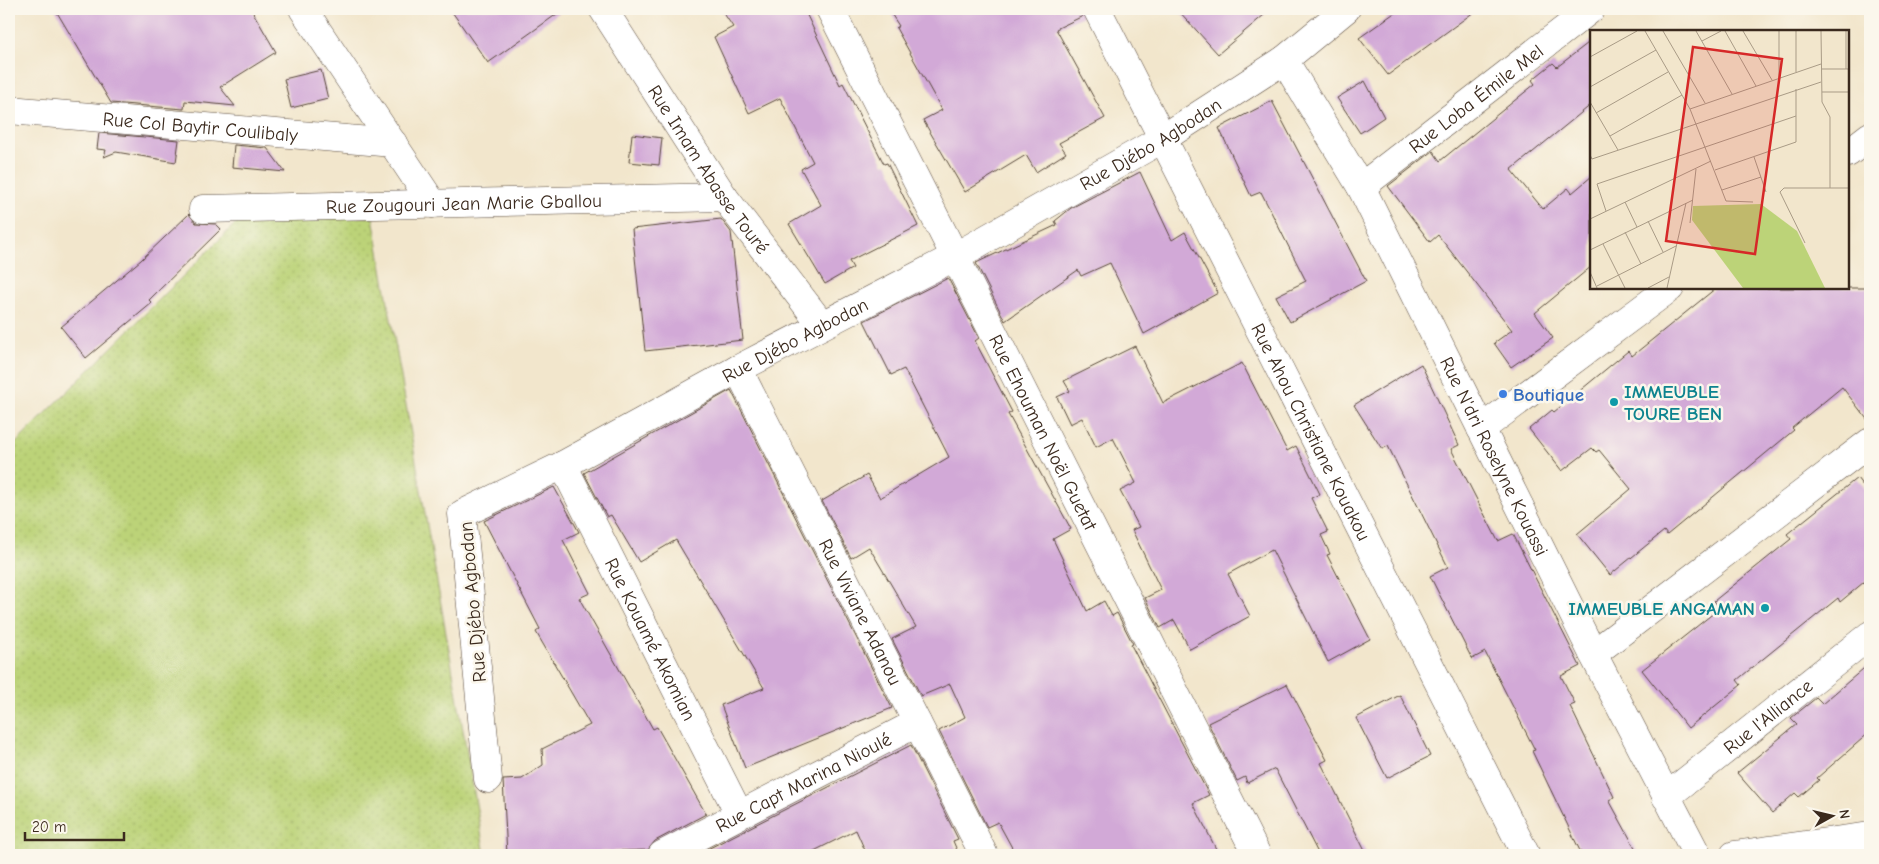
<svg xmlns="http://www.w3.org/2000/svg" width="1879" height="864" font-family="'Comic Neue',sans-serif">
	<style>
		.grass { fill: url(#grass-dots); stroke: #7c7e4b }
		.building { fill: #d2a9d7 }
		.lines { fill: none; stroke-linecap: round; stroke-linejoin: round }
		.minor-casing { stroke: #564638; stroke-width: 29 }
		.minor { stroke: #fff; stroke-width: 28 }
		.shop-dot { fill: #3f7fe0; stroke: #fbf7ec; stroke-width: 2 }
		.culture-dot { fill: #0f9aa8; stroke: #fbf7ec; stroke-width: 2 }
		.labels { text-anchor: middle; stroke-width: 5; stroke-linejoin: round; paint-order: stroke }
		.street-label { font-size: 19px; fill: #3b2a1e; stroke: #fbf7ec }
		.culture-label { font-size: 19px; font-weight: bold; fill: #0d838f; stroke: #fbf7ec; text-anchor: start }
		.shop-label { font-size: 19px; font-weight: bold; fill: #366cbe; stroke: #fbf7ec; text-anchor: start }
		.inset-road { fill: none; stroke: #a99b86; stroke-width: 1 }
		.view { fill: #d62828; fill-opacity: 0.15; stroke: #d62828; stroke-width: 2.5 }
		.inset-edge { fill: none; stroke: #3b2a1e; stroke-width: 2.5 }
	</style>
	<defs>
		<pattern id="grass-dots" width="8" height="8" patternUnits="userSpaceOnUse" patternTransform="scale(1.25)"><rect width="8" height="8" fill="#bcd378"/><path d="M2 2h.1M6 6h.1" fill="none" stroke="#a2b567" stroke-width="1.8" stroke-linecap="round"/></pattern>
	</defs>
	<rect width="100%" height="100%" fill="#fbf7ec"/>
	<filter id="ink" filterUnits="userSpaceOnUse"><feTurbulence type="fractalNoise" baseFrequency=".02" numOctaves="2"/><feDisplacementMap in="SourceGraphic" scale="10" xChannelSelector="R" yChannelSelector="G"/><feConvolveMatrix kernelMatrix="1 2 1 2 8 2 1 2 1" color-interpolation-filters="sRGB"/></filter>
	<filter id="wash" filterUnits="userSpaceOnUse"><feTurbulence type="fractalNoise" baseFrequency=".0096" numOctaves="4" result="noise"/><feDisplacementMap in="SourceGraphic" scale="20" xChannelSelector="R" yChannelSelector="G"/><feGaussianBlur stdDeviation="1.12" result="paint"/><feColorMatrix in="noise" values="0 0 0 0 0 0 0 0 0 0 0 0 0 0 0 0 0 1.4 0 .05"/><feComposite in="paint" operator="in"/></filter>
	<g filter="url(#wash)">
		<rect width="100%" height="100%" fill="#f2e6cc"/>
		<path class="grass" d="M373,217L485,855H9V450L238,221Z"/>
		<g id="blocks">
			<path class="building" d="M55,9H251L276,52L220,87L235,106L185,101L184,109L111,103Z
				M450,9H564L488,63Z
				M721,9H804L840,85L843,83L884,164L887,163L918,226L849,261L853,268L825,284L789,224L821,205L801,169L813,162L780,98L749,113L714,37L733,27Z
				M888,9H1081L1083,16L1056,29L1105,118L1059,143L1066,153L1036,172L1026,155L965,192L923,120L942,110L896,28L899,26Z
				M1177,9H1271L1218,54Z
				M1400,9H1478L1388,75L1359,38Z
				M1592,40V104L1511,170L1543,209L1568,188L1572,193L1592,176V266L1535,313L1553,338L1511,367L1494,343L1512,330L1438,235L1430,242L1388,186L1433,151L1440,161L1535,84L1532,80L1553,63L1557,67Z
				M321,70L328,99L291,108L284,79Z
				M1365,81L1384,117L1360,133L1337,98Z
				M1272,101L1366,281L1290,322L1276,296L1306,281L1261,192L1251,196L1219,128Z
				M99,133L179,140L176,162L116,152L104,157L106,150L97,149Z
				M632,134L662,138L659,165L629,162Z
				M234,145L267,148L285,172L232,167Z
				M1140,172L1172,240L1185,232L1218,293L1144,334L1110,263L1081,276L1078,270L1005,321L976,263L1057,225L1055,221L1071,208Z
				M189,214L196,223L216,224L221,229L149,300L152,303L86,358L61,327L141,260Z
				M721,219L731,232L743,340L645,351L632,229Z
				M948,278L979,338L975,341L1012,412L1008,414L1071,529L1053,539L1087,611L1104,601L1112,616L1117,613L1133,644L1131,645L1209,795L1193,803L1219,855H1016L998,822L987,827L939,731L965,717L950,684L921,696L892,639L916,627L869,547L851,558L822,501L867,475L880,498L949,457L904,369L891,375L864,321Z
				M1716,288H1870V423L1842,387L1792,428L1794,430L1667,535L1664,531L1610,575L1577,534L1631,489L1599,450L1596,452L1592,448L1562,471L1529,429L1552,410L1554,412L1628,351L1632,356Z
				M1135,346L1163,403L1242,363L1287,451L1296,446L1320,494L1311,498L1328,532L1321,535L1330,554L1327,555L1370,639L1328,662L1272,550L1228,574L1250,616L1190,649L1174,620L1160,628L1145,598L1161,590L1132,530L1139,527L1120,491L1136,483L1113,438L1096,447L1082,418L1070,424L1057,397L1070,391L1064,381Z
				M1421,364L1459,445L1451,449L1498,541L1513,534L1580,666L1561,676L1575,704L1570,706L1614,797L1609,800L1639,855H1582L1532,751L1535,750L1485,652L1472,659L1430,576L1448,567L1388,446L1382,449L1354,405Z
				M731,390L892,708L745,768L721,705L764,688L676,540L639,562L611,515L607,517L584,473Z
				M1857,478L1870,495V577L1840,602L1838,598L1737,680L1741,685L1688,728L1642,670L1720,608L1714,601L1791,539L1787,534Z
				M554,487L579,532L563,540L590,593L579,598L653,729L657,727L706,814L655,841L648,850L507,855L503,780L522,779L543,765L542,749L590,725L536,632L540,629L484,521Z
				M1870,663V732L1817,778L1819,780L1799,797L1795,793L1772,813L1737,773L1797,724L1791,718L1816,698L1822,704Z
				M1287,684L1327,760L1321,763L1367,855H1319L1275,769L1247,783L1245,777L1237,781L1208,723Z
				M1400,695L1430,756L1387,778L1356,718Z
				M911,745L958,839L953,841L959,855H867L856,830L806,855H696Z"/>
		</g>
	</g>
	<g filter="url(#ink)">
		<use href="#blocks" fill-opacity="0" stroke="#564638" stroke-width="1"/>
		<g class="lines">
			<defs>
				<g id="minor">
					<path d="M303,9L433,204"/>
					<path id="s1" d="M603,9L724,197L822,325"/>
					<path id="s2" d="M830,9L1257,855"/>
					<path id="s3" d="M1097,9L1526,855"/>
					<path id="s4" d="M1284,60L1361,187L1593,654L1697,855"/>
					<path id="s5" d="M9,110L393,143"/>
					<path d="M1848,153L1870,136"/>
					<path id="s6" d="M1361,187L1591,9"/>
					<path id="s7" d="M203,209L724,197"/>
					<path id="s8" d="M738,369L984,855"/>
					<path d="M1481,429L1670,288"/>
					<path id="s9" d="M563,465L739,814"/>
					<path d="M1593,654L1870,442"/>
					<path id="s10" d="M488,779L462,514L563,465L738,369L956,256L1162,139L1284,60L1346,9"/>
					<path id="s11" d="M1666,797L1870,635"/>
					<path id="s12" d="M662,855L917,723"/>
					<path d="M1734,855L1870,836"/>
				</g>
			</defs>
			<use href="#minor" class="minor-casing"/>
			<use href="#minor" class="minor"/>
		</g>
	</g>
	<circle class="shop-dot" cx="1503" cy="394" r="5"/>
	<g class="culture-dot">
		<circle cx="1614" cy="402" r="5"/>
		<circle cx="1765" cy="608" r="5"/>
	</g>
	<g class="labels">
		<g class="street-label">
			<text dy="7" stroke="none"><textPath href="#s6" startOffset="145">Rue Loba Émile Mel</textPath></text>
			<text dy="7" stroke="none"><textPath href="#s5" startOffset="192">Rue Col Baytir Coulibaly</textPath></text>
			<text dy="7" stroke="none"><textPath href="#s10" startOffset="1048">Rue Djébo Agbodan</textPath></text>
			<text dy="7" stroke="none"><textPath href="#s1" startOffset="192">Rue Imam Abasse Touré</textPath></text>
			<text dy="7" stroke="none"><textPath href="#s7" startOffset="261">Rue Zougouri Jean Marie Gballou</textPath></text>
			<text dy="7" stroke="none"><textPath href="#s10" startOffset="642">Rue Djébo Agbodan</textPath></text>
			<text dy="7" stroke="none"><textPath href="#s2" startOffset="474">Rue Ehouman Noël Guetat</textPath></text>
			<text dy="7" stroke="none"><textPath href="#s3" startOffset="474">Rue Ahou Christiane Kouakou</textPath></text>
			<text dy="7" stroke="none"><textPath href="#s4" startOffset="449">Rue N'dri Roselyne Kouassi</textPath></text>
			<text transform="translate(472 602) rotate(-95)" y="7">Rue Djébo Agbodan</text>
			<text dy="7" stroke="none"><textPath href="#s8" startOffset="272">Rue Viviane Adanou</textPath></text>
			<text dy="7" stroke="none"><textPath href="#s9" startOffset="195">Rue Kouamé Akomian</textPath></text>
			<text dy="7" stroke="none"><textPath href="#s11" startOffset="130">Rue l'Alliance</textPath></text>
			<text dy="7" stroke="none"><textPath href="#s12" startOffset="159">Rue Capt Marina Nioulé</textPath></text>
		</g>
		<g class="culture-label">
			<text x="1624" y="398">IMMEUBLE<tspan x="1624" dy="22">TOURE BEN</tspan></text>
			<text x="1755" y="615" text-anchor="end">IMMEUBLE ANGAMAN</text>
		</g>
		<g class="shop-label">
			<text x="1513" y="401">Boutique</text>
		</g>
	</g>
	<g transform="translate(1590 30)">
		<rect width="259" height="259" fill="#f2e6cc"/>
		<path d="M171,174L207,201L235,258H153L102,190L103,176Z" fill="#bcd378"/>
		<path class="inset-road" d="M55,1L100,79L136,171L163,172M73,1L115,73M106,1L142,64M135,1L166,56M153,1L182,50M231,1L232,72L240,87V158M112,11L131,1M0,27L47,1M231,39H258M256,39V1M206,42V1M189,48V1M0,57L66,20M232,62H259M0,72L28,120M100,79L231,34M6,83L78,42M20,106L92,65M0,125L2,129L231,52M164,127L176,162M125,140L206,112V59M132,160L171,147M35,172L47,197M16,181L7,154L206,86M0,189L121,131M58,191L73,222M100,193L106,139M35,202L51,234M215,213L190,162L194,158H259M13,214L35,258M0,220L103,170M0,242L7,258M7,256L86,216M58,258L79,247M77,258L96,173"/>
		<path class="view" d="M103,17L192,29L165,224L76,211Z"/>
		<rect width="259" height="259" class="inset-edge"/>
	</g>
	<rect width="1879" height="864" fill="none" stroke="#fbf7ec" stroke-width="30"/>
	<g transform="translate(1832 816) rotate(82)" stroke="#fbf7ec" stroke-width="4" paint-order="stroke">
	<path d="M0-4L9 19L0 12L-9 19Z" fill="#3b2a1e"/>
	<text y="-8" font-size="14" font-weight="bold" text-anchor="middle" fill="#3b2a1e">N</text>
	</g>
	<path d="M25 832v8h99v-8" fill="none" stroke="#3b2a1e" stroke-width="2.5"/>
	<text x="32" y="832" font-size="15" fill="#3b2a1e" stroke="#fbf7ec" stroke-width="4" paint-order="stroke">20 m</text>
</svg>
